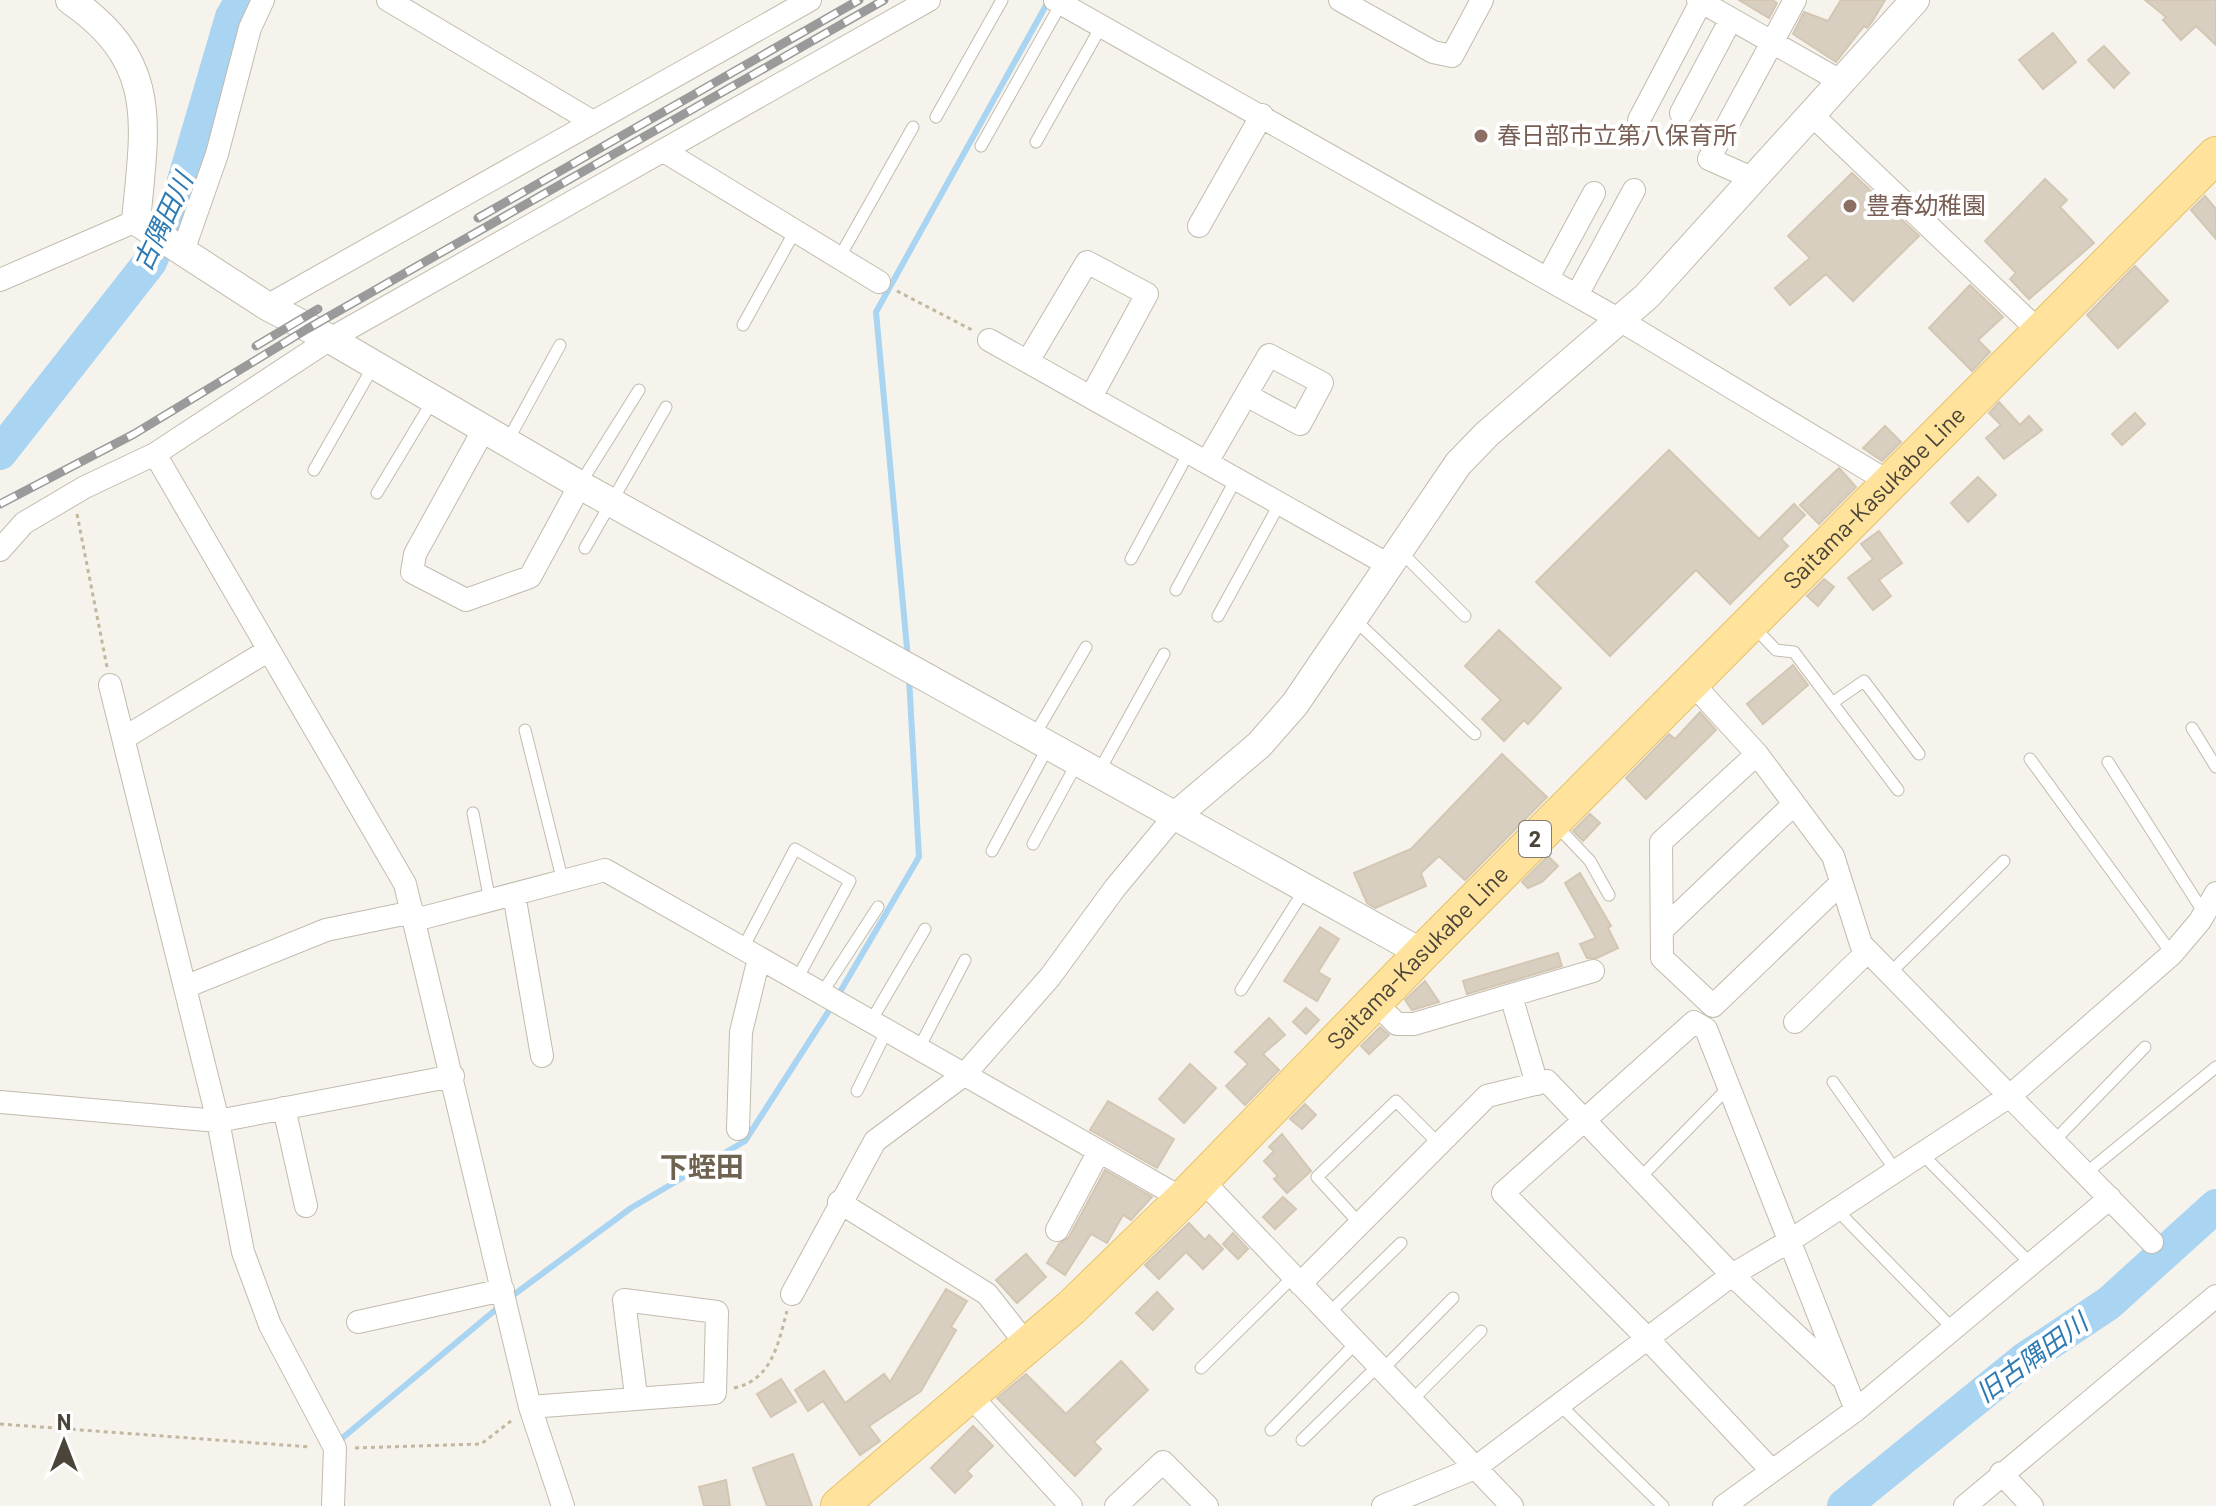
<svg xmlns="http://www.w3.org/2000/svg" width="2216" height="1506" font-family="Barlow,'Noto Sans JP',sans-serif">
	<style>
		.lines { fill: none; stroke-linecap: round; stroke-linejoin: round }
		.stream { stroke: #a9d4f2; stroke-width: 6 }
		.river { stroke: #a9d4f2; stroke-width: 34 }
		.building { fill: #d8cfc1; stroke: #d3c7b4; stroke-width: 2 }
		.service-casing { stroke: #c2bbae; stroke-width: 13 }
		.minor-casing { stroke: #c2bbae; stroke-width: 24 }
		.tertiary-casing { stroke: #c2bbae; stroke-width: 30 }
		.primary-casing { stroke: #e6c16a; stroke-width: 38 }
		.path { stroke: #c4b79f; stroke-width: 3; stroke-dasharray: 4 4; stroke-linecap: butt }
		.service { stroke: #fff; stroke-width: 11 }
		.minor { stroke: #fff; stroke-width: 22 }
		.tertiary { stroke: #fff; stroke-width: 28 }
		.primary { stroke: #ffe39c; stroke-width: 36 }
		.rail-casing { stroke: #9a9a9a; stroke-width: 9 }
		.rail { stroke: #fff; stroke-width: 6; stroke-dasharray: 18; stroke-linecap: butt }
		.education-dot { fill: #8d6e63; stroke: #fff; stroke-width: 3 }
		.labels { text-anchor: middle; stroke-width: 8; stroke-linejoin: round; paint-order: stroke }
		.shield { fill: #fff; stroke: #817c74; stroke-width: 2 }
		.shield-label { font-size: 22px; font-weight: bold; fill: #4b4439 }
		.education-label { font-size: 24px; fill: #785e54; stroke: #fff; text-anchor: start }
		.street-label { font-size: 24px; fill: #4b4439; stroke: #fff }
		.water-label { font-size: 26px; font-style: italic; fill: #2e7ab2; stroke: #fff }
		.quarter-label { font-size: 28px; font-weight: bold; fill: #6e6250; stroke: #fff }
	</style>
	<rect width="100%" height="100%" fill="#f6f3ec"/>
	<g class="lines">
		<path class="stream" d="M908,659L876,312L1049,0
			M837,997L919,857L909,678
			M508,1299L631,1208L745,1141L832,1006
			M340,1440L500,1306"/>
		<path class="river" d="M0,453L150,262L183,184L232,17L242,0
			M1844,1506L2025,1359L2109,1303L2216,1206"/>
	</g>
	<path class="building" d="M1739,0H1772L1777,3L1769,18Z
		M1841,0H1885L1872,22L1867,28L1864,26L1836,62L1793,34L1804,12L1828,21Z
		M2145,0H2216V45L2196,26L2181,40L2163,20L2166,17Z
		M2053,33L2076,62L2043,89L2019,60Z
		M2104,46L2129,73L2114,88L2088,60Z
		M1852,173L1919,236L1853,301L1826,274L1790,305L1775,288L1810,258L1788,236Z
		M2045,179L2067,200L2060,207L2094,243L2029,299L2010,279L2016,273L1985,241Z
		M2205,196L2216,209V239L2191,210Z
		M2135,266L2168,301L2118,348L2087,315Z
		M1970,285L2003,317L1978,340L1990,352L1972,371L1929,328Z
		M1999,402L2020,425L2029,416L2042,430L2004,459L1986,438L2001,425L1989,413Z
		M2135,413L2145,424L2122,445L2112,434Z
		M1885,426L1901,442L1882,461L1863,448Z
		M1669,450L1759,539L1794,504L1805,515L1781,539L1788,546L1730,604L1696,570L1610,656L1536,582Z
		M1839,468L1856,487L1819,524L1800,505Z
		M1978,477L1996,495L1968,522L1951,503Z
		M1879,531L1902,563L1879,580L1891,596L1873,610L1848,578L1873,559L1861,544Z
		M1824,579L1834,587L1818,606L1807,596Z
		M1499,630L1561,688L1528,724L1524,720L1504,741L1482,719L1501,700L1465,666Z
		M1793,665L1808,685L1763,724L1747,704Z
		M1700,712L1716,730L1646,799L1626,778L1669,734L1675,739Z
		M1502,754L1547,797L1465,880L1439,856L1421,873L1426,886L1375,908L1367,903L1354,873L1411,849Z
		M1590,814L1600,823L1583,841L1573,831Z
		M1548,856L1558,866L1542,882L1528,888L1522,882Z
		M1580,873L1611,926L1608,928L1618,948L1597,958H1587L1580,944L1596,938L1565,883Z
		M1320,927L1339,939L1318,972L1330,979L1317,1001L1284,981Z
		M1558,953L1562,966L1467,994L1463,981Z
		M1425,981L1439,1002L1412,1010L1405,1000Z
		M1306,1008L1319,1020L1306,1034L1293,1022Z
		M1269,1018L1285,1035L1263,1054L1279,1070L1245,1105L1226,1086L1248,1064L1235,1052Z
		M1380,1027L1389,1035L1369,1054L1361,1046Z
		M1190,1064L1216,1088L1184,1123L1159,1099Z
		M1108,1101L1174,1139L1157,1168L1090,1130Z
		M1305,1104L1316,1115L1302,1129L1290,1119Z
		M1282,1134L1311,1171L1287,1193L1274,1179L1278,1176L1264,1161L1274,1151L1269,1147Z
		M1105,1170L1152,1197L1131,1220L1123,1215L1107,1243L1091,1234L1065,1275L1047,1263L1059,1244L1069,1237Z
		M1283,1197L1296,1209L1275,1229L1263,1217Z
		M1189,1223L1205,1240L1209,1235L1223,1249L1203,1269L1186,1252L1159,1279L1145,1265Z
		M1233,1233L1248,1249L1238,1259L1223,1244Z
		M1026,1254L1046,1277L1017,1303L996,1280Z
		M946,1289L967,1301L951,1327L956,1330L921,1391L869,1426L880,1441L860,1455L823,1401L808,1411L795,1390L824,1371L845,1403L884,1374L890,1382Z
		M1157,1292L1173,1309L1153,1330L1136,1313Z
		M1121,1361L1148,1390L1094,1442L1101,1449L1075,1476L997,1398L1026,1374L1066,1414Z
		M781,1379L796,1402L771,1417L757,1394Z
		M973,1426L993,1446L967,1471L972,1476L955,1493L931,1468Z
		M793,1454L812,1506H767L753,1468Z
		M726,1480L730,1506H704L699,1487Z"/>
	<g class="lines">
		<defs>
			<path id="service" d="M936,117L1002,0
				M1036,142L1102,25
				M981,146L1062,2
				M839,258L913,127
				M743,325L795,231
				M507,442L560,345
				M314,470L374,365
				M580,484L639,390
				M377,493L433,400
				M585,548L666,407
				M1401,552L1465,616
				M1131,559L1189,452
				M1176,590L1236,479
				M1218,616L1280,503
				M1353,618L1475,734
				M1754,627L1776,650L1794,652L1898,790
				M1832,703L1864,681L1919,754
				M2192,728L2216,767
				M525,730L563,882
				M1034,736L1086,647
				M2030,759L2172,954
				M2108,762L2204,913
				M1098,773L1164,654
				M473,813L490,901
				M1556,825L1590,861L1609,895
				M1033,844L1077,763
				M992,851L1048,747
				M743,948L795,849L850,881L797,979
				M1890,973L2004,861
				M1241,990L1305,889
				M822,993L878,907
				M871,1021L925,929
				M919,1048L965,960
				M1833,1082L1896,1171
				M857,1091L887,1030
				M2055,1140L2145,1047
				M1922,1154L2031,1264
				M2086,1173L2216,1067
				M1639,1179L1729,1087
				M1837,1210L1953,1329
				M1360,1224L1317,1177L1396,1101L1439,1144
				M1328,1314L1401,1243
				M1201,1368L1293,1277
				M1382,1370L1453,1298
				M1411,1401L1481,1331
				M1559,1404L1663,1506
				M1271,1430L1356,1343
				M1302,1440L1378,1366"/>
			<path id="minor" d="M388,0L593,122
				M1055,0L1618,319L1892,484
				M1340,0L1433,52L1452,56L1482,0
				M1698,0L1842,82
				M1681,113L1731,19
				M1812,115L2041,333
				M1639,120L1701,2
				M664,151L879,282
				M1754,179L1709,159L1795,0
				M1199,226L1262,115
				M183,251L217,154L250,28L263,0
				M1548,278L1594,193
				M0,280L136,221
				M1577,295L1634,190
				M267,306L810,0
				M989,340L1387,564
				M1028,361L1087,262L1147,294L1091,397
				M484,429L415,554L412,572L466,600L530,577L580,485
				M155,454L405,884L530,1407L563,1506
				M1207,462L1269,355L1322,383L1300,424L1246,395
				M0,550L24,523L85,487L155,454L330,339L929,0
				M1692,683L1757,754L1833,856L1861,944L2152,1242
				M110,685L218,1121L243,1252L270,1325L335,1448L333,1506
				M124,738L269,650
				M1757,754L1661,842L1662,958L1713,1006L1840,884
				M514,894L542,1056
				M415,920L605,870L1183,1199
				M1662,930L1794,804
				M185,987L326,930L413,912
				M1511,996L1537,1084
				M1374,1002L1397,1024H1414L1593,971
				M1795,1022L1868,951
				M0,1102L218,1121L453,1076
				M284,1108L306,1206
				M738,1129L741,1032L759,958
				M1201,1179L1512,1506
				M839,1202L987,1294L1027,1345
				M1057,1230L1099,1151
				M1300,1284L1487,1096L1547,1081L1732,1275L1840,1376
				M792,1294L875,1141L965,1074L1050,977L1115,888L1174,817
				M358,1322L503,1290
				M969,1394L1071,1506
				M530,1407L715,1393L717,1312L624,1300L636,1396
				M1772,1471L1646,1337L1503,1193L1694,1022L1706,1029L1856,1410
				M2001,1473L2032,1506
				M1116,1506L1163,1462L1207,1506
				M1383,1506L1475,1468L1732,1275L1791,1240L2011,1095L2172,954L2200,921L2216,893
				M1724,1506L1856,1410L2110,1198
				M1965,1506L2216,1296"/>
			<path id="tertiary" d="M70,0C160,62 145,124 136,221L267,306L330,339L580,485L1422,953
				M1174,817L1259,745L1295,704L1458,464L1487,434L1647,296L1915,0"/>
			<g id="primary">
				<path id="s1" d="M839,1506L1072,1307L1183,1199L1422,953L2216,155"/>
			</g>
		</defs>
		<use href="#service" class="service-casing"/>
		<use href="#minor" class="minor-casing"/>
		<use href="#tertiary" class="tertiary-casing"/>
		<use href="#primary" class="primary-casing"/>
		<path class="path" d="M897,291L972,330
			M77,514L107,667
			M734,1388C772,1380 778,1344 787,1311
			M0,1424L311,1447
			M355,1448L481,1444L511,1421"/>
		<use href="#service" class="service"/>
		<use href="#minor" class="minor"/>
		<use href="#tertiary" class="tertiary"/>
		<use href="#primary" class="primary"/>
		<defs>
			<path id="rail" d="M478,218L859,0
				M256,346L318,309
				M0,504L134,434L307,329L884,0"/>
		</defs>
		<use href="#rail" class="rail-casing"/>
		<use href="#rail" class="rail"/>
	</g>
	<g class="education-dot">
		<circle cx="1481" cy="136" r="8"/>
		<circle cx="1850" cy="206" r="8"/>
	</g>
	<g class="labels">
		<rect class="shield" x="1519" y="821" width="32" height="36" rx="6"/>
		<g class="shield-label">
			<text x="1535" y="847">2</text>
		</g>
		<g class="education-label">
			<text x="1497" y="144">春日部市立第八保育所</text>
			<text x="1866" y="214">豊春幼稚園</text>
		</g>
		<g class="street-label">
			<text dy="8" stroke="none"><textPath href="#s1" startOffset="1446">Saitama-Kasukabe Line</textPath></text>
			<text dy="8" stroke="none"><textPath href="#s1" startOffset="798">Saitama-Kasukabe Line</textPath></text>
		</g>
		<g class="water-label">
			<text transform="translate(163 222) rotate(-65)" y="9">古隅田川</text>
			<text transform="translate(2032 1358) rotate(-36)" y="9">旧古隅田川</text>
		</g>
		<g class="quarter-label">
			<text x="702" y="1177">下蛭田</text>
		</g>
	</g>
	<g transform="translate(64 1442)" stroke="#ffffff" stroke-width="6" paint-order="stroke">
	<path d="M0-6L14 30L0 20L-14 30Z" fill="#4b4439"/>
	<text y="-12" font-size="22" font-weight="bold" text-anchor="middle" fill="#4b4439">N</text>
	</g>
</svg>
